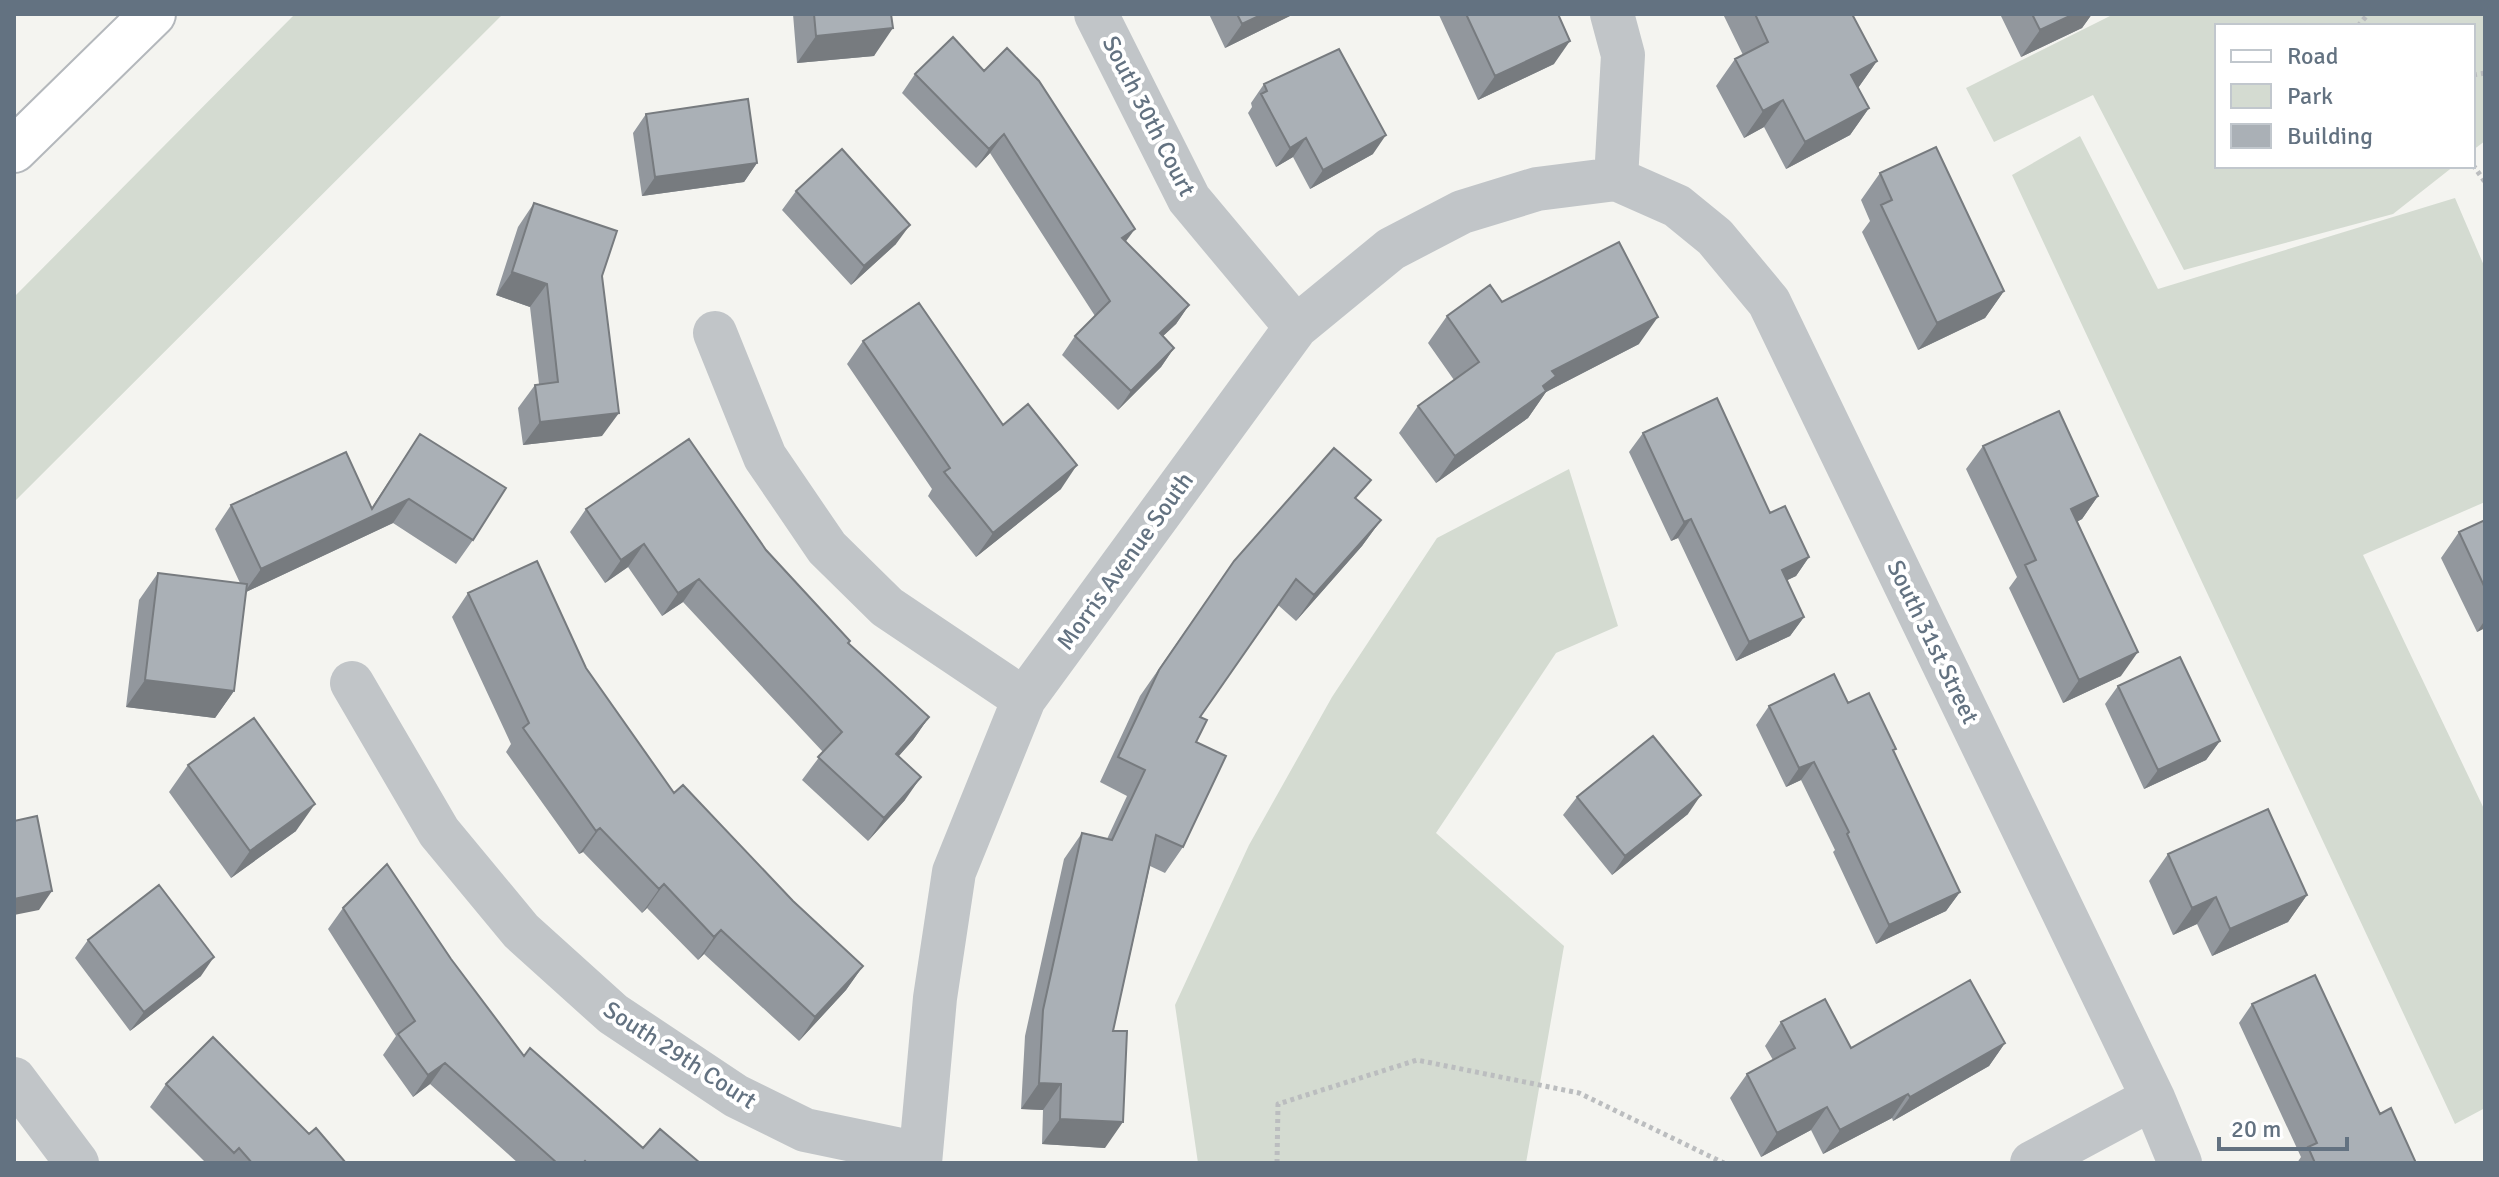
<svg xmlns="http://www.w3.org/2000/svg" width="2499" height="1177" font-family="Signika,sans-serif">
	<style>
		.green { fill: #d4dbd1 }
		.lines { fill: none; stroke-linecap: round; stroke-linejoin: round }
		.major-casing { stroke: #b4b8bc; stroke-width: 48 }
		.path { stroke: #bbbdbf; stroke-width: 5; stroke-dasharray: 4 4; stroke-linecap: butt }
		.minor { stroke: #c1c5c8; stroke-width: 44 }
		.major { stroke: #fff; stroke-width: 44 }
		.wall { fill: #92979d }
		.shaded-wall { fill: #777b7f }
		.building { fill: #aab0b6; stroke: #777b7f; stroke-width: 2 }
		.labels { text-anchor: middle; stroke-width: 8; stroke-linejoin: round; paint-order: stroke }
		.street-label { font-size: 24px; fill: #637281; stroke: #fff }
	</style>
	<rect width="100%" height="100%" fill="#f4f4f0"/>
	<path class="green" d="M295,14H503L14,502V297Z
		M2114,14H2485V141L2473,150V26H2217V166H2454L2393,214L2184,270L2093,95L1994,142L1966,88Z
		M2080,136L2158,289L2455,198L2485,268V502L2363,555L2485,811V1108L2455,1124L2012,175Z
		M1569,469L1618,626L1556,653L1436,833L1564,946L1526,1163H1198L1175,1005L1249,845L1332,697L1437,538Z"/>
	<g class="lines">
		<defs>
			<path id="major" d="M14,150L153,14"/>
		</defs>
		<use href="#major" class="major-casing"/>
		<path class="path" d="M2358,26L2368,14
			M2473,75L2485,73
			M2473,165L2485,182
			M1277,1163L1278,1104L1417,1060L1579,1093L1724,1163"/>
		<path class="minor" d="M1096,14L1189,199L1296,327
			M1612,14L1623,55L1616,179
			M1616,179L1677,206L1715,237L1769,302L2153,1098L2180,1163
			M715,333L765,457L827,548L887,607L1024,699
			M352,683L439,832L521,931L613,1014L736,1096L805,1130L920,1154
			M14,1079L77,1163
			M920,1163L935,998L954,872L1024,699L1296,327L1391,249L1462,212L1537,189L1616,179
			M2032,1163L2153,1098"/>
		<use href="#major" class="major"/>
	</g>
	<path class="wall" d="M793,14H891L874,56L797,63Z
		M1209,14H1294L1225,48Z
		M1440,14H1558L1554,64L1478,100L1439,15Z
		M1723,14H1852L1877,61L1858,88L1869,108L1850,135L1786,169L1764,127L1744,138L1716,86L1735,59L1743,55Z
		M2000,14H2092L2082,28L2021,57Z
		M953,37L1126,242L1189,305L1176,324L1163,336L1174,348L1161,367L1118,410L1062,355L1075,336L1095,316L990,153L976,168L902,93L915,74Z
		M1264,84L1373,154L1310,189L1293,157L1276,167L1248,113L1252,107L1251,103Z
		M646,114L757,163L744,182L642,196L633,133Z
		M1880,173L2004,291L1985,318L1918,350L1862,232L1870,221L1861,200Z
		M796,191L896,244L851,285L782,210Z
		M534,203L602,276V436L523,445L518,408L535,385L539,384L530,307L496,295L518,227Z
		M1502,302L1639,344L1546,392L1528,418L1436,483L1399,433L1418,406L1454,380L1428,343L1447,316Z
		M863,341L1003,425L1061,489L976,557L928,496L932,489L847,364Z
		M1643,433L1770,513L1809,557L1796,576L1787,580L1804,617L1790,636L1736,661L1678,538L1671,541L1629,452Z
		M420,434L473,540L456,564L393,523L246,592L234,691L215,718L126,707L139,600L158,573L240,583L215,529L231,505L372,507Z
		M1983,446L2098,496L2082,519L2077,522L2121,676L2063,703L2009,588L2017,577L1966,469Z
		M1357,500L1381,520L1362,546L1296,621L1278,605L1200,717L1196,742L1183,847L1165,873L1150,866L1113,1031L1105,1148L1042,1144L1043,1110L1021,1109L1025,1036L1064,859L1082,833L1107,839L1127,796L1100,782L1140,696L1234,561Z
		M586,509L766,550L850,641L848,644L929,717L913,740L898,757L905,800L868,841L802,780L823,752L683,602L662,616L628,567L605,583L570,532Z
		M2485,520V628L2477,632L2441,558L2459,532Z
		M468,593L586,668L674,793L793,901L863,966L846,990L799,1041L704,954L698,960L647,908L642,913L583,852L579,854L506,752L511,744L452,617Z
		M2118,686L2220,741L2206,760L2144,789L2105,704Z
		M1848,703L1894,752L1960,892L1946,911L1876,944L1833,852L1835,850L1801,780L1786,787L1756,725L1769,706Z
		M188,765L296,831L231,878L169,792Z
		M1577,797L1688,814L1612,875L1563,815Z
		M2168,854L2307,895L2288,922L2212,956L2197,924L2173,935L2149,881Z
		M343,908L451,959L524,1056L643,1148L700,1163H518L430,1084L413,1097L383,1055L396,1036L328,929Z
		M88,940L201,976L130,1031L75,958Z
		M2252,1004L2380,1114L2416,1163H2297L2301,1157L2239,1023Z
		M1781,1022L1851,1048L2005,1043L1989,1066L1893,1121L1892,1118L1823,1154L1811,1130L1761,1157L1730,1098L1747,1074L1773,1060L1765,1046Z
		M166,1084L309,1134L346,1163H206L150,1107Z"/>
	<path class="shaded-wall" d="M1263,14H1294L1225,48L1242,24Z
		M2074,14H2092L2082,28L2021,57L2040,30Z
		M893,28L874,56L797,63L816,36Z
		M1570,41L1554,64L1478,100L1495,76Z
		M1877,61L1858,88L1851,75Z
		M1783,100L1764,127L1744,138L1763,111Z
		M1869,108L1850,135L1786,169L1805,142Z
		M1004,134L990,153L976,168L989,149Z
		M1386,135L1373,154L1310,189L1323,170Z
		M1306,138L1293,157L1276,167L1290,148Z
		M757,163L744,182L642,196L655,177Z
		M910,225L896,244L851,285L864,266Z
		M1135,229L1121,248L1122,238Z
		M512,272L547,284L530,307L496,295Z
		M2004,291L1985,318L1918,350L1937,323Z
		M1189,305L1176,324L1146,352L1160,333Z
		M1658,317L1639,344L1546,392L1528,418L1436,483L1455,456L1552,371Z
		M1174,348L1161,367L1118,410L1131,391Z
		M619,413L602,436L523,445L540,422Z
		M1077,465L1061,489L976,557L993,533Z
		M2098,496L2082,519L2055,532L2071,509Z
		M409,499L393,523L244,593L261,569Z
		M1691,519L1678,538L1671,541L1684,522Z
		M1381,520L1362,546L1296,621L1314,595Z
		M644,544L628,567L605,583L621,560Z
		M1809,557L1796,576L1769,589L1782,570Z
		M699,579L683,602L662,616L678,593Z
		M1804,617L1790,636L1736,661L1749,642Z
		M2485,620V628L2477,632Z
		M2138,652L2121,676L2063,703L2079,680Z
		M145,680L234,691L215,718L126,707Z
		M929,717L913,740L880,777L896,754Z
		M2220,741L2206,760L2144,789L2158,770Z
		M1814,762L1801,780L1786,787L1799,768Z
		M921,777L905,800L868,841L884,818Z
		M1701,795L1688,814L1612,875L1625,856Z
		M315,804L296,831L231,878L250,851Z
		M600,828L583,852L579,854L596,831Z
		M664,884L647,908L642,913L659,889Z
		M52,891L39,910L14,915V899Z
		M1960,892L1946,911L1876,944L1889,925Z
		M2307,895L2288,922L2212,956L2230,929Z
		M2216,897L2197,924L2173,935L2192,908Z
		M721,930L704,954L698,960L714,937Z
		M214,957L201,976L130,1031L144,1012Z
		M863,966L846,990L799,1041L815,1017Z
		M2005,1043L1989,1066L1893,1121L1910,1097Z
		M445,1063L430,1084L413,1097L428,1075Z
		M1039,1083L1061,1084L1043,1110L1021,1109Z
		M1908,1094L1892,1118L1823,1154L1840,1130Z
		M1827,1107L1811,1130L1761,1157L1777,1133Z
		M1060,1119L1123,1122L1105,1148L1042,1144Z"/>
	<path class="building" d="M814,14H891L893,28L816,36Z
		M1237,14H1263L1242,24Z
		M1466,14H1558L1570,41L1495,76Z
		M1755,14H1852L1877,61L1851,75L1869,108L1805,142L1783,100L1763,111L1735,59L1768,42Z
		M2032,14H2074L2040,30Z
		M953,37L984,71L1007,48L1039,81L1135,229L1122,238L1189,305L1160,333L1174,348L1131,391L1075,336L1110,301L1004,134L989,149L915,74Z
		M1339,49L1386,135L1323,170L1306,138L1290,148L1261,94L1267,91L1264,84Z
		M748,99L757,163L655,177L646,114Z
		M1936,147L2004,291L1937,323L1881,205L1892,200L1880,173Z
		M842,149L910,225L864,266L796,191Z
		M534,203L617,231L602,276L619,413L540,422L535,385L558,382L547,284L512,272Z
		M1619,242L1658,317L1552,371L1556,376L1543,386L1546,391L1455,456L1418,406L1479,362L1447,316L1490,285L1502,302Z
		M919,303L1003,425L1028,404L1077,465L993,533L944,472L950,468L863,341Z
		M1717,398L1770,513L1785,506L1809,557L1782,570L1804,617L1749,642L1691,519L1684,522L1643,433Z
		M2059,411L2098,496L2071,509L2138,652L2079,680L2025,565L2036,560L1983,446Z
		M420,434L506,488L473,540L409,499L261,569L231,505L346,452L372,509Z
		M689,439L766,550L850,641L848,643L929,717L896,754L921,777L884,818L818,757L842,732L699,579L678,593L644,544L621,560L586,509Z
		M1334,448L1371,480L1355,498L1381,520L1314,595L1296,579L1200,717L1207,720L1196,742L1226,756L1183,847L1156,835L1113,1031H1127L1123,1122L1060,1119L1061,1084L1039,1083L1043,1010L1082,833L1112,840L1145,770L1118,757L1159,670L1234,561Z
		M2485,520V588L2459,532Z
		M537,561L586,668L674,793L683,785L793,901L863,966L815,1017L721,930L714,937L664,884L659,889L600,828L596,831L523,728L529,723L468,593Z
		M158,573L247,584L234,691L145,680Z
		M2180,657L2220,741L2158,770L2118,686Z
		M1834,674L1848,703L1869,693L1896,749L1893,750L1960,892L1889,925L1847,834L1849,832L1814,762L1799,768L1769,706Z
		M254,718L315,804L250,851L188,765Z
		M1653,736L1701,795L1625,856L1577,797Z
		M2268,809L2307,895L2230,929L2216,897L2192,908L2168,854Z
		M37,816L52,891L14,899V821Z
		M387,864L451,959L524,1056L530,1048L643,1148L660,1129L700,1163H587L585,1161L583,1163H557L445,1063L428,1075L398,1034L415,1021L343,908Z
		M159,885L214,957L144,1012L88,940Z
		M2315,975L2380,1114L2391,1108L2416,1163H2315L2308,1147L2317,1143L2252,1004Z
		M1970,980L2005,1043L1910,1097L1908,1094L1840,1130L1827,1107L1777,1133L1747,1074L1795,1048L1781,1022L1825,999L1851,1048Z
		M213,1037L309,1134L316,1128L346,1163H252L239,1148L234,1153L166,1084Z"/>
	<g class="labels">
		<g class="street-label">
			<text transform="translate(1149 116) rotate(63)" y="8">South 30th Court</text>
			<text transform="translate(1125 561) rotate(-54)" y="8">Morris Avenue South</text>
			<text transform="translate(1933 642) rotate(64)" y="8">South 31st Street</text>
			<text transform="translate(680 1055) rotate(33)" y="8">South 29th Court</text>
		</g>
	</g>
	<rect width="2499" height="1177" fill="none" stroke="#637281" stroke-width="32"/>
	<rect x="2215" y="24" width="260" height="144" fill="#ffffff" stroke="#c1c7cd" stroke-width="2"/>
	<rect x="2231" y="50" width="40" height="12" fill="#ffffff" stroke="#c1c7cd" stroke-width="2"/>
	<text x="2287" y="64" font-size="24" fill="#637281">Road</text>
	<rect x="2231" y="84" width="40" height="24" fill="#d4dbd1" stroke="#c1c7cd" stroke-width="2"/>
	<text x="2287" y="104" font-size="24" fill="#637281">Park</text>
	<rect x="2231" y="124" width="40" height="24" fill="#aab0b6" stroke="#c1c7cd" stroke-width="2"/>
	<text x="2287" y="144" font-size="24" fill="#637281">Building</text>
	<path d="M2219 1137v12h128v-12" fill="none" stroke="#637281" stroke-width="4"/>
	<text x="2231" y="1137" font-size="24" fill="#637281" stroke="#ffffff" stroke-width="6" paint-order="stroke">20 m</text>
</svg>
